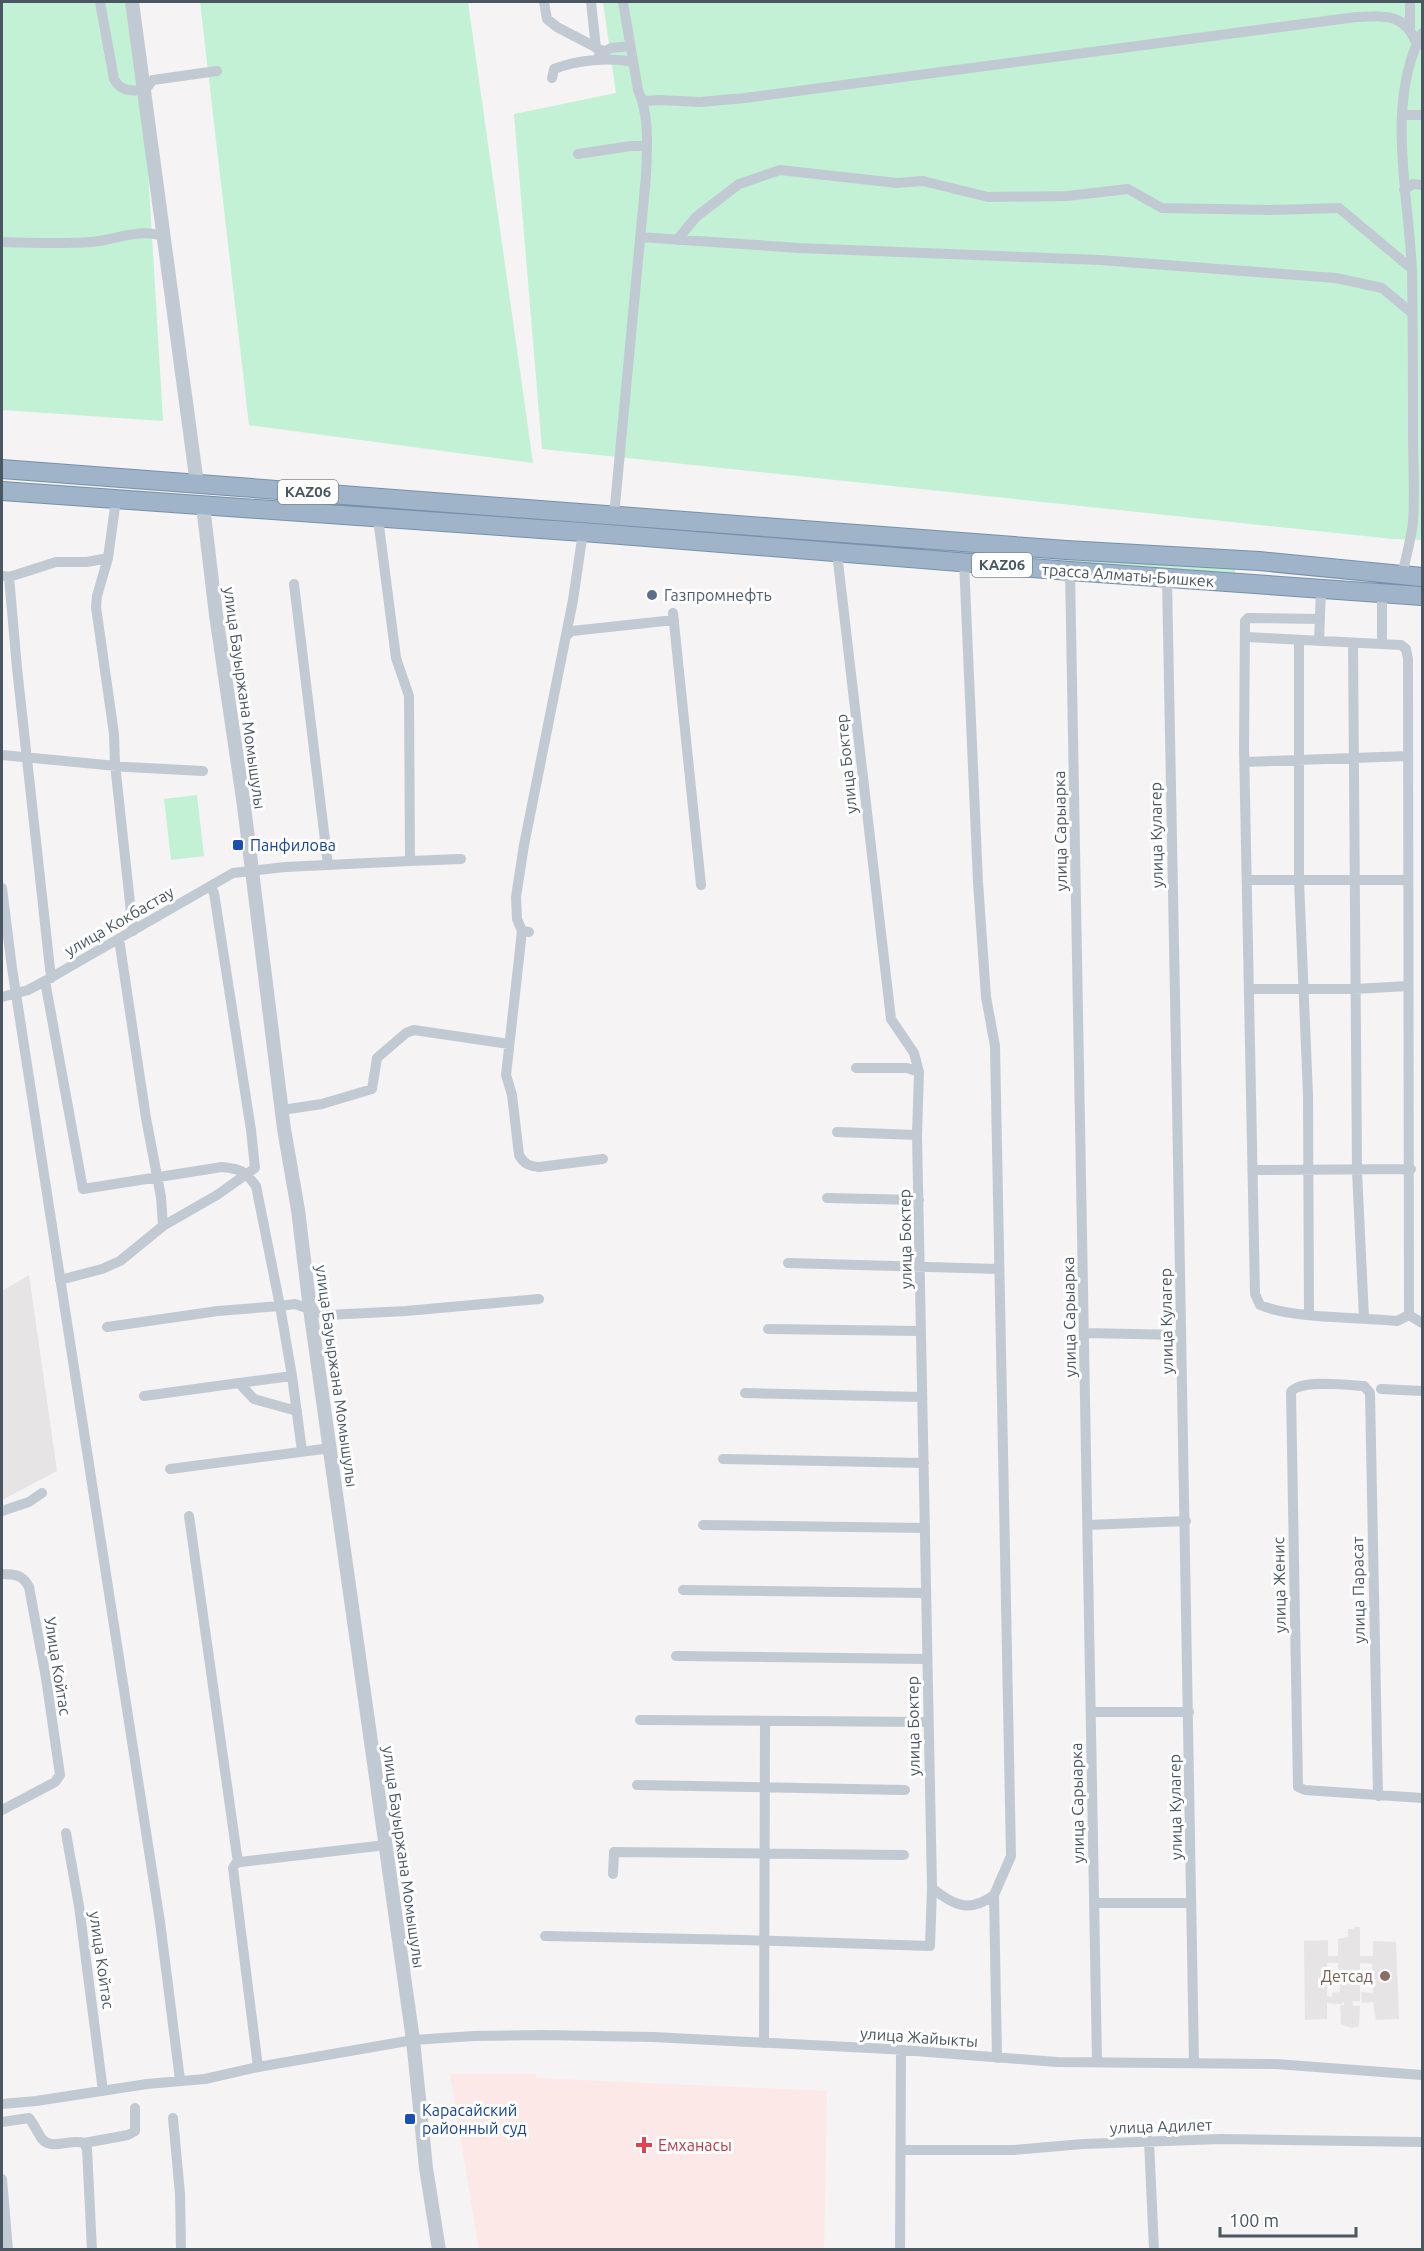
<svg xmlns="http://www.w3.org/2000/svg" width="1424" height="2251" font-family="Ubuntu,sans-serif">
	<style>
		.education { fill: #e6e4e5; fill-rule: evenodd }
		.medical { fill: #fce8e6 }
		.green { fill: #c3f1d5 }
		.lines { fill: none; stroke-linecap: round; stroke-linejoin: round }
		.trunk-casing { stroke: #7690ad; stroke-width: 20 }
		.minor { stroke: #c1cad2; stroke-width: 10 }
		.tertiary { stroke: #c1cad2; stroke-width: 14 }
		.trunk { stroke: #9fb4c9; stroke-width: 18 }
		.service-dot { fill: #5c6f8a; stroke: #fff; stroke-width: 2 }
		.transit-dot { fill: #1a4fb4; stroke: #fff; stroke-width: 2 }
		.education-dot { fill: #8d6e63; stroke: #fff; stroke-width: 2 }
		.health-dot { fill: #e0444e; stroke: #fff; stroke-width: 2 }
		.labels { text-anchor: middle; stroke-width: 6; stroke-linejoin: round; paint-order: stroke }
		.shield { fill: #fff; stroke: #808990; stroke-width: 1.5 }
		.shield-label { font-size: 15px; font-weight: bold; fill: #4a5661 }
		.street-label { font-size: 16px; fill: #4a5661; stroke: #fff }
		.service-label { font-size: 16px; fill: #4e5e75; stroke: #fff; text-anchor: start }
		.transit-label { font-size: 16px; fill: #164399; stroke: #fff; text-anchor: start }
		.education-label { font-size: 16px; fill: #785e54; stroke: #fff; text-anchor: end }
		.health-label { font-size: 16px; fill: #be3a42; stroke: #fff; text-anchor: start }
	</style>
	<rect width="100%" height="100%" fill="#f5f3f3"/>
	<path class="education" d="M29,1275L57,1471L2,1500V1291Z
		M1354,1927H1360V1956H1373V1942L1375,1941L1396,1942L1399,2019L1376,2020L1373,2002L1362,2003L1361,1992L1373,1993L1372,1964L1366,1963H1360V2001H1352L1353,2006H1360L1359,2026L1351,2028L1341,2024L1340,2005H1344V2002L1340,2004L1327,2003V2019L1305,2020L1304,1941L1328,1940V1956H1338V1939L1348,1937V1929H1353ZM1327,1963H1338L1340,1992L1332,1993V1997L1327,1996Z"/>
	<path class="medical" d="M450,2074H536V2078L827,2091L824,2249H479Z"/>
	<path class="green" d="M2,2H127L143,85L163,421L2,410Z
		M200,2H468L533,463L249,425Z
		M603,2H1422V540L1393,539L542,449L514,114L616,93Z
		M773,531L1236,568L1234,575L884,545L768,538Z
		M197,795L204,856L171,860L164,799Z"/>
	<g class="lines">
		<defs>
			<path id="trunk" d="M2,469L1066,550L1259,561L1422,577
				M2,491L583,532L1070,571L1422,596"/>
		</defs>
		<use href="#trunk" class="trunk-casing"/>
		<path class="minor" d="M100,2L114,79C121,92 131,91 145,90L153,80L217,71
			M544,2L547,19L557,27L603,51
			M591,2L596,48
			M1410,2V29
			M599,55L611,48L630,46
			M552,78L554,69C577,60 609,57 633,62
			M643,101L659,100L700,102L745,98L1356,17C1386,16 1403,12 1417,44H1422
			M1402,115H1422
			M578,154L631,146H647
			M1404,190L1413,184L1422,185
			M640,237L799,248L1100,260L1336,278L1382,288L1412,313
			M677,240L696,217L739,184L780,170L897,183L923,181L988,197L1067,196L1128,189L1162,208L1271,210L1339,208L1412,269
			M2,242C31,243 61,244 91,242C115,240 141,227 164,237
			M116,500L108,558L97,596L96,607L114,734L115,764L133,931
			M614,516L646,176C647,147 650,117 638,90L623,2
			M964,561L978,882L986,997L995,1046L1011,1856L994,1895L997,2058
			M1070,571L1097,2062
			M1402,575C1406,558 1411,539 1413,522C1415,493 1413,464 1413,435C1413,380 1413,326 1412,271C1409,196 1385,103 1422,33
			M3,576L9,577L56,562H87L108,558
			M9,577L17,668L51,978
			M1167,578C1176,1073 1187,1568 1194,2063
			M294,584L328,865
			M673,613L701,885
			M1320,619L1248,618L1245,621L1244,747L1255,1294L1260,1305C1293,1319 1359,1317 1397,1321L1409,1315
			M566,636L572,631L674,620
			M1246,637L1401,645L1406,649L1408,659L1409,1315
			M1299,640V881L1308,1095L1309,1315
			M1319,641L1321,589
			M1353,643L1357,1171L1364,1318
			M1382,644V593
			M2,755L127,767L203,771
			M1245,762L1408,756
			M410,861L461,859
			M1247,880H1408
			M2,888L12,968L160,1922L180,2080
			M522,931L506,1075L512,1095L519,1155C524,1164 529,1166 539,1167L603,1159
			M529,932L522,931L517,919L516,897L524,845L573,600L583,532
			M119,939L146,1118L161,1197L163,1226
			M45,981L83,1189L222,1167C241,1169 245,1171 256,1186L280,1306L218,1311L107,1327
			M1249,989H1355L1407,986
			M2,997L28,990L45,981L233,873L285,867L410,861L409,696L396,658L378,518
			M856,1068H907L919,1072
			M282,1110L322,1104L372,1089L377,1058L406,1033L414,1030L509,1044
			M837,1132L917,1135
			M1253,1170L1411,1169
			M827,1198L919,1200
			M788,1263L999,1269
			M60,1280L102,1269L120,1261L163,1226L217,1195L255,1168L251,1130L214,893L210,886
			M1409,1315L1422,1323
			M768,1329L920,1331
			M1085,1333L1181,1335
			M239,1383L292,1376
			M1381,1389L1422,1391
			M745,1393L922,1397
			M144,1396L239,1383L254,1399L297,1411
			M302,1451L292,1376L280,1306L295,1304L327,1315L406,1311L539,1299
			M723,1459L924,1463
			M170,1469L331,1448
			M2,1511L29,1502L42,1493
			M189,1516L238,1863
			M703,1525L925,1528
			M1088,1525L1186,1521
			M2,1574C15,1574 23,1575 29,1587L46,1678L60,1775L55,1782L2,1810
			M683,1590L925,1593
			M676,1656L926,1659
			M1091,1712H1189
			M640,1720L927,1722
			M637,1785L905,1790
			M1378,1796L1370,1393L1364,1386C1348,1385 1300,1379 1291,1392L1298,1787L1305,1790L1422,1798
			M66,1833L79,1906L103,2091
			M613,1874L614,1852L904,1855
			M932,1888C954,1906 970,1913 994,1895
			M1094,1903H1191
			M545,1936L744,1940L930,1946L932,1888L917,1135L919,1072L914,1053L891,1019L837,553
			M764,2043L765,1722
			M258,2067L413,2040L474,2036L543,2035L653,2037L889,2049L1057,2062L1276,2064L1422,2075
			M2,2104L36,2101L147,2084L205,2079L258,2067L233,1868L236,1863L240,1862L386,1845
			M173,2118L180,2194L181,2250
			M2,2122L29,2118C34,2124 37,2132 42,2139C52,2151 71,2138 84,2143L87,2149L92,2250
			M1149,2141L1154,2250
			M84,2143L128,2135L135,2131V2108
			M901,2150H1014L1083,2144L1221,2139L1422,2142
			M2,2179L8,2250
			M900,2250L901,2051"/>
		<path class="tertiary" d="M132,2L197,484
			M203,506L216,615L244,806L284,1129L298,1210L310,1309L413,2040L426,2168L439,2250"/>
		<use href="#trunk" class="trunk"/>
	</g>
	<circle class="service-dot" cx="652" cy="595" r="6"/>
	<g class="transit-dot">
		<rect x="232" y="839" width="12" height="12" rx="3"/>
		<rect x="404" y="2113" width="12" height="12" rx="3"/>
	</g>
	<circle class="education-dot" cx="1385" cy="1976" r="6"/>
	<path class="health-dot" d="M641 2136h6v6h6v6h-6v6h-6v-6h-6v-6h6z"/>
	<g class="labels">
		<g class="shield">
			<rect x="278" y="480" width="60" height="24" rx="4.5"/>
			<rect x="972" y="553" width="60" height="24" rx="4.5"/>
		</g>
		<g class="shield-label">
			<text x="308" y="497">KАZ06</text>
			<text x="1002" y="570">KАZ06</text>
		</g>
		<g class="street-label">
			<text transform="translate(1128 575) rotate(4)" y="6">трасса Алматы-Бишкек</text>
			<text transform="translate(245 698) rotate(82)" y="6">улица Бауыржана Момышулы</text>
			<text transform="translate(846 764) rotate(-96)" y="6">улица Боктер</text>
			<text transform="translate(1060 831) rotate(-91)" y="6">улица Сарыарка</text>
			<text transform="translate(1156 835) rotate(-91)" y="6">улица Кулагер</text>
			<text transform="translate(119 921) rotate(-30)" y="6">улица Кокбастау</text>
			<text transform="translate(905 1239) rotate(-91)" y="6">улица Боктер</text>
			<text transform="translate(1069 1317) rotate(-91)" y="6">улица Сарыарка</text>
			<text transform="translate(1166 1321) rotate(-91)" y="6">улица Кулагер</text>
			<text transform="translate(337 1376) rotate(82)" y="6">улица Бауыржана Момышулы</text>
			<text transform="translate(1279 1585) rotate(-91)" y="6">улица Женис</text>
			<text transform="translate(1358 1590) rotate(-91)" y="6">улица Парасат</text>
			<text transform="translate(58 1666) rotate(81)" y="6">Улица Койтас</text>
			<text transform="translate(913 1726) rotate(-91)" y="6">улица Боктер</text>
			<text transform="translate(1077 1803) rotate(-91)" y="6">улица Сарыарка</text>
			<text transform="translate(1175 1807) rotate(-91)" y="6">улица Кулагер</text>
			<text transform="translate(404 1857) rotate(82)" y="6">улица Бауыржана Момышулы</text>
			<text transform="translate(102 1960) rotate(82)" y="6">улица Койтас</text>
			<text transform="translate(919 2037) rotate(4)" y="6">улица Жайыкты</text>
			<text transform="translate(1161 2126) rotate(-2)" y="6">улица Адилет</text>
		</g>
		<g class="service-label">
			<text x="664" y="601">Газпромнефть</text>
		</g>
		<g class="transit-label">
			<text x="250" y="851">Панфилова</text>
			<text x="422" y="2116">Карасайский<tspan x="422" dy="18">районный суд</tspan></text>
		</g>
		<g class="education-label">
			<text x="1373" y="1982">Детсад</text>
		</g>
		<g class="health-label">
			<text x="658" y="2151">Емханасы</text>
		</g>
	</g>
	<rect width="1424" height="2251" fill="none" stroke="#4a5661" stroke-width="6"/>
	<path d="M1220 2227v9h136v-9" fill="none" stroke="#4a5661" stroke-width="3"/>
	<text x="1229" y="2227" font-size="18" fill="#4a5661" stroke="#ffffff" stroke-width="4.5" paint-order="stroke">100 m</text>
</svg>
